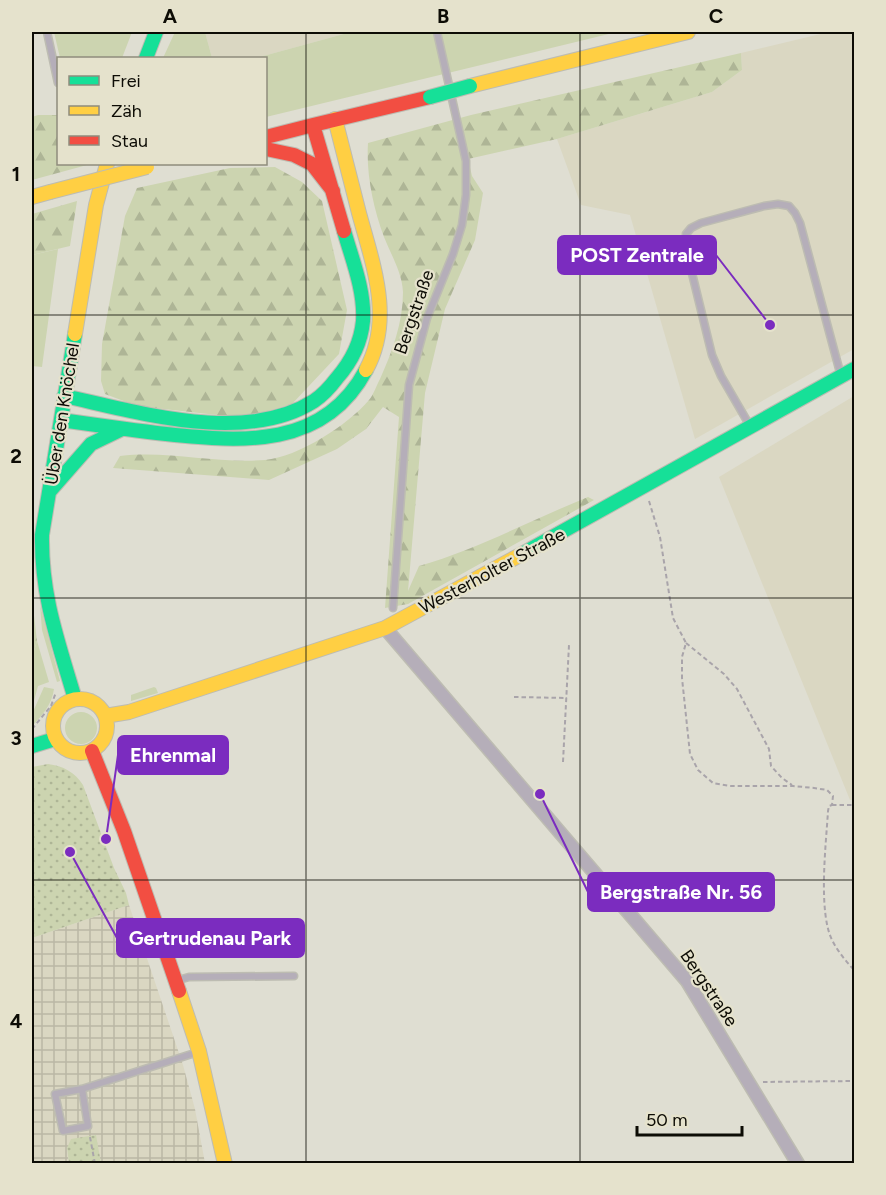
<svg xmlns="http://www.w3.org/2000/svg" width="886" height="1195" font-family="Figtree,sans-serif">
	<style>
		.built { fill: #dad7c2 }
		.industrial { fill: url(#industrial-grid) }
		.grass { fill: #ccd4b0 }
		.forest { fill: url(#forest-firs) }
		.park { fill: url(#park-dots) }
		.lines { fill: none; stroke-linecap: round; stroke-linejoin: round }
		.lane-casing { stroke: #bdbcb2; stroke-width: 9 }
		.street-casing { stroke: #bdbcb2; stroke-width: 15 }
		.fast-casing { stroke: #bdbcb2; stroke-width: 16 }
		.slow-casing { stroke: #bdbcb2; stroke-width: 16 }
		.jam-casing { stroke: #bdbcb2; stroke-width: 16 }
		.path { stroke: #a9a4aa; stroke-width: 2; stroke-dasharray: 4.5 3; stroke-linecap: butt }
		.lane { stroke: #b5aeb9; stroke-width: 6 }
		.street { stroke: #b5aeb9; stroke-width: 12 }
		.fast { stroke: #16e098; stroke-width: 14 }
		.slow { stroke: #ffcf43; stroke-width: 14 }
		.jam { stroke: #f24e42; stroke-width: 14 }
		.fast-bridge-casing { stroke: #bdbcb2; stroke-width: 16; stroke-linecap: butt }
		.slow-bridge-casing { stroke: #bdbcb2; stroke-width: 16; stroke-linecap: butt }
		.fast-bridge { stroke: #16e098; stroke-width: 14 }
		.slow-bridge { stroke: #ffcf43; stroke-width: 14 }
		.grid { fill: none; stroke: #0d0c05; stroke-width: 1.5; stroke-opacity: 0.55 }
		.labels { text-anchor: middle; stroke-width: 4.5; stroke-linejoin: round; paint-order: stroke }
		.street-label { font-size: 18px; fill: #0d0c05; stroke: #e5e2cc }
		.leader { fill: none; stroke: #7b2cbf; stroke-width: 2 }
		.callout-dot { fill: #7b2cbf; stroke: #e5e2cc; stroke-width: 2 }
		.callout { fill: #7b2cbf; stroke: #7b2cbf; stroke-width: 2 }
		.callout-label { font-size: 20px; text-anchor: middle; font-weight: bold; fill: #fff }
		.neatline { fill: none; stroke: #0d0c05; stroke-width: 2 }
		.grid-label { font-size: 20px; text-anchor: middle; font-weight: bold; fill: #0d0c05 }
	</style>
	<defs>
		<pattern id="industrial-grid" width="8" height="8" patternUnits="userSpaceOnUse" patternTransform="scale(1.5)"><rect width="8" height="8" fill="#dad7c2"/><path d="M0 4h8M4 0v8" fill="none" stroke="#bab7a5"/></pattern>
		<pattern id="forest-firs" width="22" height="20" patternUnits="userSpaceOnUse" patternTransform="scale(1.5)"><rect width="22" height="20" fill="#ccd4b0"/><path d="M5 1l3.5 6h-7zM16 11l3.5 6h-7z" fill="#aeb596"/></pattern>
		<pattern id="park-dots" width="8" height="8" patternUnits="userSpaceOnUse" patternTransform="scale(1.5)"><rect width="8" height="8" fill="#ccd4b0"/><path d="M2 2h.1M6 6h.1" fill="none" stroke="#aeb596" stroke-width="1.8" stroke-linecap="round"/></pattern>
	</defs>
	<rect width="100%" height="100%" fill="#dfded2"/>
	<path class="built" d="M205,32H351L256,58H212Z
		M829,32H854V349L695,439L630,215L581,205L557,139L712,92L742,70L741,53Z
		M854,396V800H850L719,477Z"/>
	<path class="industrial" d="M129,905L183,1065L195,1109L205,1163H101L95,1135L67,1148L69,1163H32V938Z"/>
	<path class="grass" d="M54,32H132L122,58H60Z
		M175,32H205L212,58H163Z
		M351,32H617L266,117V58H256Z
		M58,249L42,367L32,366V255Z
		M40,605L60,681L57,682L42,630Z
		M37,641L49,682L38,686L32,708V657Z
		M44,687L54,689C52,704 42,716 32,726V714Z
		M154,687L156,688L158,693L131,701V695Z
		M65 728a16 16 0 1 1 32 0a16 16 0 1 1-32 0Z"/>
	<path class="forest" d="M741,53L742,70L712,92L557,139L468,159L472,176L483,193L475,240L445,309L425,393L408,591L419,566C478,549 531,520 588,497L594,500L408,604L385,608L399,417L383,407L366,429L337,449L269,480L113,468L120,456C168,450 216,464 265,460C298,457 348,425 369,400C374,394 376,386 380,379C392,352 403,323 403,292C402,272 391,255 384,237C373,207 366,174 368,143L471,115Z
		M38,115H58V164H87V165L32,180V117Z
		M275,167L302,182L322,201L347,310L339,354L292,404L244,418L137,406L105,394L101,381L102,344L125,216L137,188L230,168Z
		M77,201L70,246L32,255V214Z
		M32,598L37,641L32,657Z"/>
	<path class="park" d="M48,764C63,766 75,772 83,785L114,868L126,893L129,905L32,938V767Z
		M96,1135L101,1163H69L67,1148L71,1139Z"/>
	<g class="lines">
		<defs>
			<path id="lane" d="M47,32L58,83
				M750,426L721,376L712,355L687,253L686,234L691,228L701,223L764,206L778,204L789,206L795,213L800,223L841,376
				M393,608L409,385L427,318L453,254L462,225L466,195V161L437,32
				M175,981L189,977L294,976
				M82,1089L88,1126L63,1131L55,1094L82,1089L198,1052"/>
			<path id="street" d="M385,628L687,981L798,1164"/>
			<path id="fast" d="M146,58L156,32
				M75,334L42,535C41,596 58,641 75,699
				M64,396C138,412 245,445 314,401C323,395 331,386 337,378C351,362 361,342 363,321C365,291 352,259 344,231
				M61,420C96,425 131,430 166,434C242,442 324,449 366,370
				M49,492L91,444L122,429
				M522,554L854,369
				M32,746L55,739"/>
			<path id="slow" d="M470,86L688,32
				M335,119C343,150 351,182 359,213C373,265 394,319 366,370
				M32,197L50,192
				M75,334L96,205L107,164
				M53 726a27 27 0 1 1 54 0a27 27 0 1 1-54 0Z
				M105,716L129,712L385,628L522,554
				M179,991L199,1051L225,1164"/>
			<path id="jam" d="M266,137L313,125
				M266,149L294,155L312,164L333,191
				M344,231L313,125L430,97
				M92,751L124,831L179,991"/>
		</defs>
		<use href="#lane" class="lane-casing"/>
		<use href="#street" class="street-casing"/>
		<use href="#fast" class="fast-casing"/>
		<use href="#slow" class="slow-casing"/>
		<use href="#jam" class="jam-casing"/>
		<path class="path" d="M649,501L660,537L673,618L686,643L682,657V678L690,754L698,770L713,783L730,786H793L814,788L827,790L833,796L832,805L829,806L828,811C826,845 818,911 832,940C838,952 846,961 854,970
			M686,643L724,674L737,689L769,749L771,766L782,778L792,785
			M514,697L567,698
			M32,729L51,706L56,692
			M563,762L569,645
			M832,805H854
			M763,1082L854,1081
			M90,1137L95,1164"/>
		<use href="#lane" class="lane"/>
		<use href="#street" class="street"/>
		<use href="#fast" class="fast"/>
		<use href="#slow" class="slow"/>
		<use href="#jam" class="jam"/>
		<defs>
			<path id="fast-bridge" d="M430,97L470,86"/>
			<path id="slow-bridge" d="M50,192L147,167"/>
		</defs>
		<use href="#fast-bridge" class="fast-bridge-casing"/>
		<use href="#slow-bridge" class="slow-bridge-casing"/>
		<use href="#fast-bridge" class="fast-bridge"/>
		<use href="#slow-bridge" class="slow-bridge"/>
	</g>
	<path class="grid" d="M306,32V1164M580,32V1164M32,315H854M32,598H854M32,880H854"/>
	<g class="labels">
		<g class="street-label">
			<text transform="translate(414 312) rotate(-71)" y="6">Bergstraße</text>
			<text transform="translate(62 414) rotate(-81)" y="6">Über den Knöchel</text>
			<text transform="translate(492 571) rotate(-28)" y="6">Westerholter Straße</text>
			<text transform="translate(709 988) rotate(56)" y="6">Bergstraße</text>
		</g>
	</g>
	<path class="leader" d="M770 325L716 255M106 839L118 755M540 794L588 892M70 852L117 938"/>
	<g class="callout-dot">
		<circle cx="770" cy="325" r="6"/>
		<circle cx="106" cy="839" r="6"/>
		<circle cx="540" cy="794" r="6"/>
		<circle cx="70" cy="852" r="6"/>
	</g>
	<g class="callout">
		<rect x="558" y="236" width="158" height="38" rx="6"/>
		<rect x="118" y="736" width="110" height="38" rx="6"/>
		<rect x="588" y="873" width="186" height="38" rx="6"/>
		<rect x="117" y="919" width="187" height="38" rx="6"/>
	</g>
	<g class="callout-label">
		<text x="637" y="262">POST Zentrale</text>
		<text x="173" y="762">Ehrenmal</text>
		<text x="681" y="899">Bergstraße Nr. 56</text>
		<text x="210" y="945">Gertrudenau Park</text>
	</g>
	<rect width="886" height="1195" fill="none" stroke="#e5e2cc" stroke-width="66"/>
	<rect x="57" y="57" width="210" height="108" fill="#e5e2cc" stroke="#8f8c7c" stroke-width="1.5"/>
	<rect x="69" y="76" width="30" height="9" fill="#16e098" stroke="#8f8c7c" stroke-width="1.5"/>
	<text x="111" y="87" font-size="18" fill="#0d0c05">Frei</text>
	<rect x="69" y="106" width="30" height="9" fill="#ffcf43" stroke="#8f8c7c" stroke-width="1.5"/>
	<text x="111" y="117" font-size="18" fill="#0d0c05">Zäh</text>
	<rect x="69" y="136" width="30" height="9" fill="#f24e42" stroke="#8f8c7c" stroke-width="1.5"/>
	<text x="111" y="147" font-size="18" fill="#0d0c05">Stau</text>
	<path d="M637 1126v9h105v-9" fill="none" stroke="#0d0c05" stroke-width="3"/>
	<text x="646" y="1126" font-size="18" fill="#0d0c05" stroke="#e5e2cc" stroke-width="4.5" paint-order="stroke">50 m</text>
	<rect x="33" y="33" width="820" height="1129" class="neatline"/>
	<g class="grid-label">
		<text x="170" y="23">A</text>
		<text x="443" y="23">B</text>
		<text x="716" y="23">C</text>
		<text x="16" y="181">1</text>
		<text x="16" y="463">2</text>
		<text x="16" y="745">3</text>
		<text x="16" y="1028">4</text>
	</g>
</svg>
